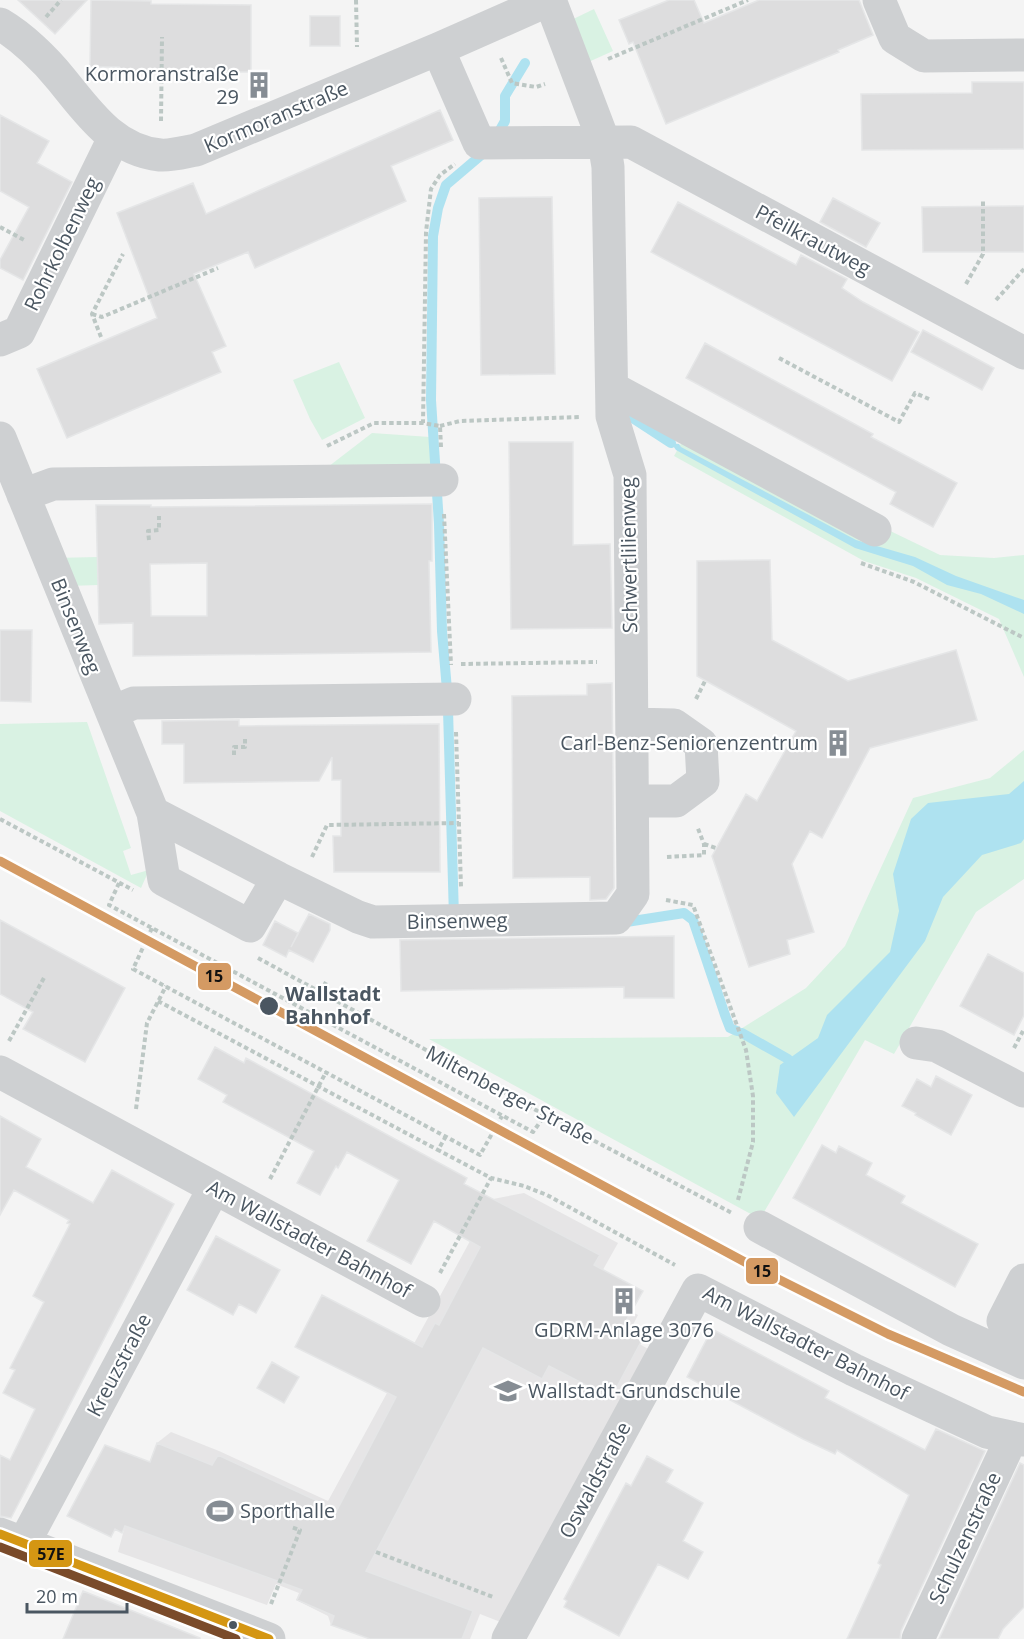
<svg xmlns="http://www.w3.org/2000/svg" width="1024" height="1639" font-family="'Open Sans',sans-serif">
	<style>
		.education { fill: #e6e5e6 }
		.green { fill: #d9f2e3 }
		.water { fill: #aee2f0 }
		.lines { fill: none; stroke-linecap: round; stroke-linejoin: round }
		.stream { stroke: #aee2f0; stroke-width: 10 }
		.building { fill: #ddddde; stroke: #e5e6e7; stroke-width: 1.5; fill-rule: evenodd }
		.path { stroke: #bcc7c4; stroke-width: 4; stroke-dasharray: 4.5 3; stroke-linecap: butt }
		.minor { stroke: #ced0d2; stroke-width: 33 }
		.bus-1-casing { stroke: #fff; stroke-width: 14 }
		.bus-2-casing { stroke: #fff; stroke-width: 14 }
		.bus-1 { stroke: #d49613; stroke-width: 9 }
		.bus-2 { stroke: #7a4b2a; stroke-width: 9 }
		.tram-1-casing { stroke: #fff; stroke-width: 14 }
		.tram-1 { stroke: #d49a63; stroke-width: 9 }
		.stop-dot { fill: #4a5661; stroke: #fff; stroke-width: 2 }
		.labels { text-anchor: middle; stroke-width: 4.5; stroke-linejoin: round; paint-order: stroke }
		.poi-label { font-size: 20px; fill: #4a5661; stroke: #fff; text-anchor: end }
		.street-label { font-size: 20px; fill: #4a5661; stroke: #fff }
		.stop-label { font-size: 20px; font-weight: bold; fill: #4a5661; stroke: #fff; text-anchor: start }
		.line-badge { stroke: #fff; stroke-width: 2 }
		.pale-badge-label { font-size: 16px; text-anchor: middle; font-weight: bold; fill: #111 }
	</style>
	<rect width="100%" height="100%" fill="#f4f4f4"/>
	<path class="education" d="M524,1193L618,1243L591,1291L638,1315L627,1337L650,1350L503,1623L480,1614L470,1639H370L331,1625L328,1616L296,1600L299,1593L276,1584L267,1605L118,1552L125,1526L157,1443L171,1432L219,1451L328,1501L493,1199Z"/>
	<path class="green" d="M594,9L613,51L584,64L565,23Z
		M339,362L365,418L322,440L310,419L293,380Z
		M372,433L430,437L431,472L324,470Z
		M683,440L882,527L940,555L994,558L1024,555V677L999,619L916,578L864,561L674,456Z
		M97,557L98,585L69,586L55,558Z
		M87,722L131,848L123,851L131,875L149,870L141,888L0,811V724Z
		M1024,750V879L976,912L894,1054L865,1040L760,1219L429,1039L728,1037L806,988L845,946L913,798L990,778Z"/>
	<path class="water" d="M671,443L679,444L681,447L856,540L915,557L956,576L1024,600V614L981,594L947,585L913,566L855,548L676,450Z
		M1024,781V839L1021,843L982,855L943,897L925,941L794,1117L776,1093L780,1065L818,1038L827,1015L890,952L899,911L893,874L911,819L928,803L1009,794Z"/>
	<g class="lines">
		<path class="stream" d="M495,139L505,121V96L525,63
			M628,415L671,443
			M447,690L442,631L439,524L431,400L433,236L438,208L446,185L486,151
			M448,710L454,917
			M620,923L684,913L693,920L725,1015L730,1028L737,1031
			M742,1033L788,1059"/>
	</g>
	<path class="building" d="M18,0H87L55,34Z
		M91,0L151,1V4L251,5V72H118L119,67H90Z
		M669,0H694L704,23L759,0H859L873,35L838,50L839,52L666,124L633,42L629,44L619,20Z
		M310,16H340V46H310Z
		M972,82H1024V149L862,150L861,94L972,93Z
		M440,110L453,140L391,166L406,201L255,268L248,252L194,274L226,346L212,352L221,372L67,438L37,369L157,318L117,213L193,183L206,214Z
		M0,115L49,141L37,163L72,182L23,280L0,268V260L29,207L0,191Z
		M552,197L555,374L481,375L479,198Z
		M833,198L880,223L866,247L820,222Z
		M678,202L796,265L801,255L847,279L842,288L863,302L919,332L892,381L651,252Z
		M1024,206V252H923L922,207Z
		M923,330L994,368L982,390L911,352Z
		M705,343L873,434L871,437L957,483L933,527L890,504L896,492L686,378Z
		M509,442H573V545L610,544L612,628L511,629Z
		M432,504V561H429L431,652L133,656V623L99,624L96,505H151V507ZM207,563V616H151L150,564Z
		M770,560L772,640L848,681L956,650L977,720L870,748L822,838L810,831L792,864L814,932L787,940L790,954L749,967L712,856L746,794L757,801L796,731L697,676V561Z
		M0,630H32L31,702L0,701Z
		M612,683L614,888L606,899L590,900V877L513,878L512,696L587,695V684Z
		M239,720V726L439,724L440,872H334L333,836H341V780H332V757L319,781L184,783V744H162V721Z
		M309,914L330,924V930L313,962L289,950L286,957L263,945L275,921L298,933L291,947Z
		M0,920L125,988L85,1062L23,1029L33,1012L0,994Z
		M674,936V998H624V987L401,991L400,940Z
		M988,954L1024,973V1015L1014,1035L960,1006Z
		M215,1047L244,1063L246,1058L467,1178L464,1184L600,1255L594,1265L643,1291L621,1330L642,1340L611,1398L549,1366L542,1379L483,1348L366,1571L473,1611L462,1639H370L331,1625L334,1616L297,1600L302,1590L125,1526L122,1533L115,1529L111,1537L67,1516L105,1445L150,1462L157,1443L212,1465L218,1455L337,1510L396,1397L295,1347L322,1295L422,1347L435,1323L439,1325L480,1247L434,1221L411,1264L367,1241L399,1180L347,1152L338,1168L336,1166L320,1195L297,1183L314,1151L223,1102L227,1095L198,1079Z
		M936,1076L972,1095L951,1135L915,1115L916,1113L902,1106L917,1079L931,1087Z
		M0,1116L41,1139L26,1167L93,1203L112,1170L174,1204L11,1518L0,1516V1455L10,1460L35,1409L3,1393L15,1370L10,1368L44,1302L33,1296L70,1224L67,1223L69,1220L14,1190L0,1215Z
		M822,1145L836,1153L839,1146L872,1163L866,1175L905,1196L901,1203L978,1244L955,1287L793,1198Z
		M216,1236L280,1270L256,1313L239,1304L233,1315L187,1290Z
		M712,1329L829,1391L825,1398L925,1450L936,1429L985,1451L901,1631L900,1639H847L881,1565L878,1563L909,1495L837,1450L835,1454L803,1439L687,1377Z
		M272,1362L299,1377L284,1403L257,1388Z
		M647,1456L673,1470L666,1482L703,1503L683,1541L703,1552L688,1579L658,1564L619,1636L564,1607L567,1601L564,1599L626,1483L631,1486Z
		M1020,1463L1024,1465V1607L1003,1629L998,1639H939Z
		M83,1591L200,1638V1639H63Z"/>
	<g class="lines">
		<path class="path" d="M356,0L357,47
			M46,17L61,0
			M501,58L512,83L536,87L545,84
			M608,59L748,0
			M161,121L162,37
			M0,227L26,241
			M966,284L983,254V199
			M996,300L1024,269
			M92,314L102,317L218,268
			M101,337L92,314L123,254
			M779,358L899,422L915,393L929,399
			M440,426L460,421L580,417
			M327,446L374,423H423
			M441,447L440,426L423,423L426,232L431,189L440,175L455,164
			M444,514L451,665
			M149,540L148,531L159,530V516
			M861,563L914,582L1024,638
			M461,664L597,662
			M696,699L705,681
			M456,732L461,887
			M234,755V747H245V736
			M0,819L133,890
			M704,844L716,848
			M312,857L327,825L459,823
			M667,857L704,855V844L697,826
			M119,883L109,905L533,1132L545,1115
			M666,900L693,905L746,1050L753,1096V1142L738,1200
			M152,928L133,969L480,1155L502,1116
			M258,958L545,1115L732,1213
			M321,991L326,982
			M158,1001L438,1150
			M9,1041L45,976
			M1014,1048L1023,1031
			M136,1109L147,1023L166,986
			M446,1136L438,1150L491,1178L524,1186L547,1195L675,1265
			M270,1179L326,1072
			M440,1273L491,1178
			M376,1552L493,1597
			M271,1604L300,1530L291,1527"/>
		<path class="minor" d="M879,0L895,38L924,56L1024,55
			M0,24C22,37 45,59 61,79C88,112 113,150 160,155C171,156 185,152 196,150L438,49L549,0
			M438,49L479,143L631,142L1024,353
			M0,340L19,332L114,138
			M612,388L875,530
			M0,438L153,813L164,880L250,926L278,878L153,813
			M23,495L53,484L442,480
			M112,712L134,703L455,699
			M632,724L674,725L701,744L703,781L676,801H633
			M278,878L358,917L373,922L616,918L633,894L630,475L612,416L608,167L604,142L550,0
			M916,1043L937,1046L1024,1091
			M0,1072L424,1301
			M760,1227L951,1330L1024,1363
			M1024,1280L1003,1321L1024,1332
			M0,1534L269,1639
			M24,1543L214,1188
			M508,1639L698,1290L854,1370L987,1432L1024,1440
			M918,1639L1005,1452L1010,1437"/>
		<defs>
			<path id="bus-1" d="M0,1534L269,1639"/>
			<path id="bus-2" d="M0,1547L236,1639"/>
		</defs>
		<use href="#bus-1" class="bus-1-casing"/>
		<use href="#bus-2" class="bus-2-casing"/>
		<use href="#bus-1" class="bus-1"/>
		<use href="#bus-2" class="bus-2"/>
		<defs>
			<path id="tram-1" d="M0,861L756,1268L888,1334L1024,1392"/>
		</defs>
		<use href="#tram-1" class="tram-1-casing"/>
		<use href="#tram-1" class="tram-1"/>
	</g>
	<defs>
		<symbol id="building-bare" viewBox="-9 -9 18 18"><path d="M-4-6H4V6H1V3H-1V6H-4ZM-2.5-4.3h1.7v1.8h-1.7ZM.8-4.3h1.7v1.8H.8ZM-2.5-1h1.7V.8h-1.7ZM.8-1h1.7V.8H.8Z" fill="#868d94" stroke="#fff" stroke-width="2.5" paint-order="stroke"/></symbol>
		<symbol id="school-bare" viewBox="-9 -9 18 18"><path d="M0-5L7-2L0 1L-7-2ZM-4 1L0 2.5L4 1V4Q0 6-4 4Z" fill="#868d94" stroke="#fff" stroke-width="2.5" paint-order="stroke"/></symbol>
		<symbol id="stadium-bare" viewBox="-9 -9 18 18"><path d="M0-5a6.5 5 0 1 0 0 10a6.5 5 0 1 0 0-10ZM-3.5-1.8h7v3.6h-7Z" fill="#868d94" stroke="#fff" stroke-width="2.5" paint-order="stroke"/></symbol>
	</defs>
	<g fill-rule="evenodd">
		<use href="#building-bare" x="240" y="66" width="38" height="38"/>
		<use href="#building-bare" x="819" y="724" width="38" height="38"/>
		<use href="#building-bare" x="605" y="1282" width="38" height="38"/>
		<use href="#school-bare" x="489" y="1372" width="38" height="38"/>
		<use href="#stadium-bare" x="201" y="1492" width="38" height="38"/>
	</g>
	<g class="stop-dot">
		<circle cx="269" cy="1006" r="10"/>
		<circle cx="233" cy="1625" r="5"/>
	</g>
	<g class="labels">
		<g class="poi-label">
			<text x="239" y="81">Kormoranstraße<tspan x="239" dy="23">29</tspan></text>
			<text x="818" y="750">Carl-Benz-Seniorenzentrum</text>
			<text x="624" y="1337" text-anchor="middle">GDRM-Anlage 3076</text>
			<text x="528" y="1398" text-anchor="start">Wallstadt-Grundschule</text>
			<text x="240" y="1518" text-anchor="start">Sporthalle</text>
		</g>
		<g class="street-label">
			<text transform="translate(276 117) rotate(-23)" y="7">Kormoranstraße</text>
			<text transform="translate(813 240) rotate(28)" y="7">Pfeilkrautweg</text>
			<text transform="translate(62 244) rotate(-64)" y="7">Rohrkolbenweg</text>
			<text transform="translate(629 555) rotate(-91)" y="7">Schwertlilienweg</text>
			<text transform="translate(76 626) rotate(68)" y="7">Binsenweg</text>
			<text transform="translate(457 921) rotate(-1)" y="7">Binsenweg</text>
			<text transform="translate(510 1095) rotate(28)" y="7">Miltenberger Straße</text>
			<text transform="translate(309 1239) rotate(28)" y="7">Am Wallstadter Bahnhof</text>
			<text transform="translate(806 1343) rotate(27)" y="7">Am Wallstadter Bahnhof</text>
			<text transform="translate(119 1365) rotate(-62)" y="7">Kreuzstraße</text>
			<text transform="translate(595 1480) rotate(-62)" y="7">Oswaldstraße</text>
			<text transform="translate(965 1538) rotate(-65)" y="7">Schulzenstraße</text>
		</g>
		<g class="stop-label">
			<text x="285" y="1001">Wallstadt<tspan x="285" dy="23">Bahnhof</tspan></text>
		</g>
	</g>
	<g class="line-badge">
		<rect x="197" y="962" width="35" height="29" rx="6" fill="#d49a63"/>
		<rect x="745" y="1257" width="34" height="28" rx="6" fill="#d49a63"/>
		<rect x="28" y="1539" width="45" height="29" rx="6" fill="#d49613"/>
	</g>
	<g class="pale-badge-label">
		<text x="214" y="982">15</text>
		<text x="762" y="1277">15</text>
		<text x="51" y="1560">57E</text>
	</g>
	<path d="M27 1603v9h100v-9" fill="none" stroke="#4a5661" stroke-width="3"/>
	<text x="36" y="1603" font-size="18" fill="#4a5661" stroke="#ffffff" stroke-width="4.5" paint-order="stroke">20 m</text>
</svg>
